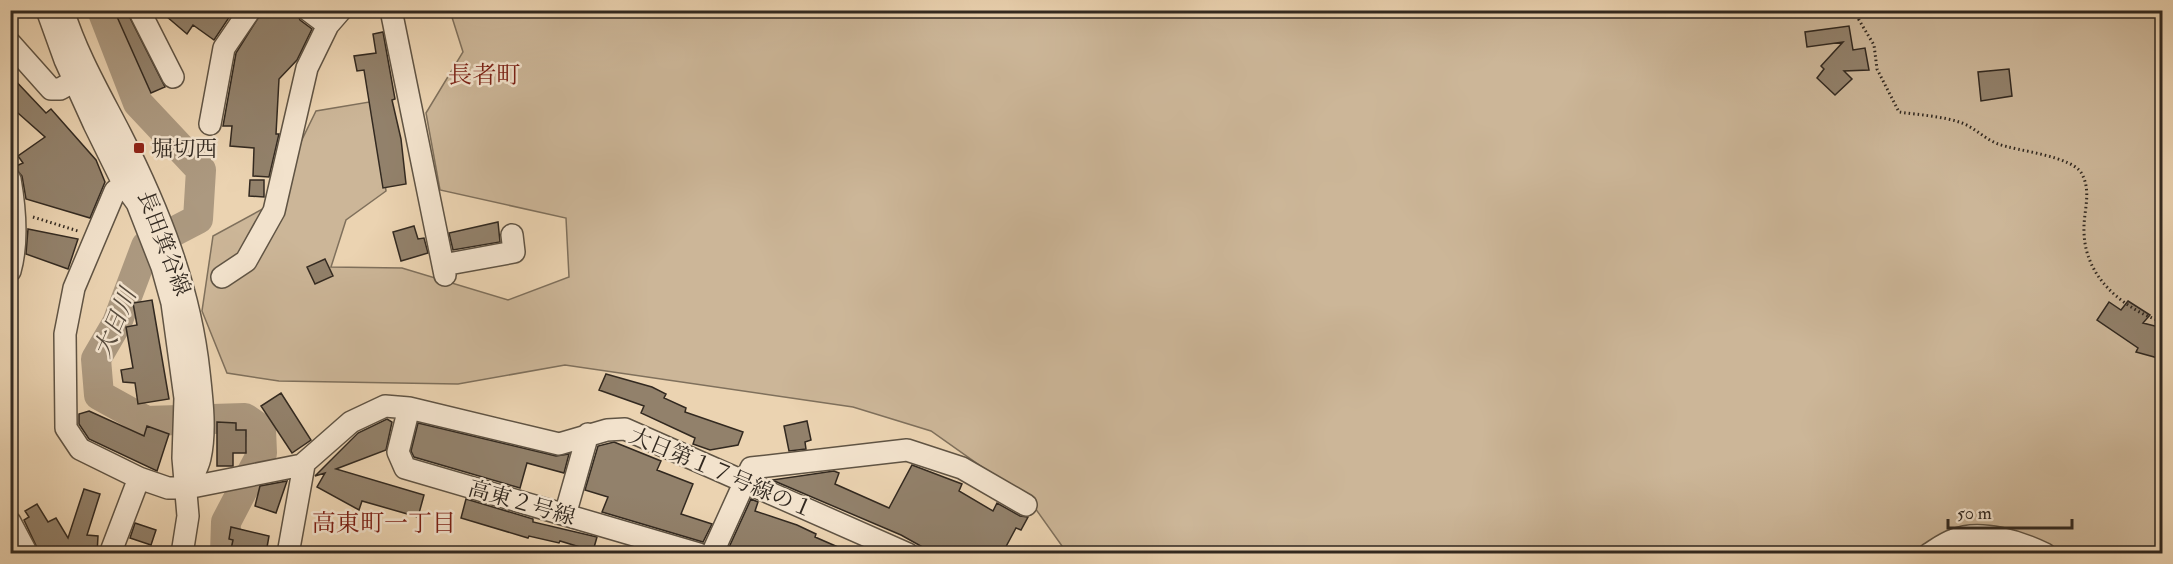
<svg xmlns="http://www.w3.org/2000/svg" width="2173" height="564" font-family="'IM FELL Double Pica','Noto Serif JP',serif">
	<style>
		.green { fill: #ccb698; stroke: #7f705c; stroke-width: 1.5 }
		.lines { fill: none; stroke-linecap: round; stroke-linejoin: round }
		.river { stroke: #ac9980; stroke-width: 30 }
		.building { fill: #92816b; stroke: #322920; stroke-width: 1.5 }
		.minor-casing { stroke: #605444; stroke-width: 24 }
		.path { stroke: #322920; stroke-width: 3; stroke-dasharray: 1.5 3; stroke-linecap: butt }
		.minor { stroke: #f2e2cc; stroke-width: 21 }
		.poi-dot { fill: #8f2418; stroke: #f2e2cc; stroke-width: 2 }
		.labels { text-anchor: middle; stroke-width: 5; stroke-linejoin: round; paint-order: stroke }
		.poi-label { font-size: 22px; fill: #322920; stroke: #f2e2cc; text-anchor: start }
		.street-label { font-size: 22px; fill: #322920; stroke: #f2e2cc }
		.neighbourhood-label { font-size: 24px; fill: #7a1f14; stroke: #f2e2cc }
		.water-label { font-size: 24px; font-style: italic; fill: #574b3d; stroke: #f2e2cc }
	</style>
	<rect width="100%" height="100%" fill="#ebd3b1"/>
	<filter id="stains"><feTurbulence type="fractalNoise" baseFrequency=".00333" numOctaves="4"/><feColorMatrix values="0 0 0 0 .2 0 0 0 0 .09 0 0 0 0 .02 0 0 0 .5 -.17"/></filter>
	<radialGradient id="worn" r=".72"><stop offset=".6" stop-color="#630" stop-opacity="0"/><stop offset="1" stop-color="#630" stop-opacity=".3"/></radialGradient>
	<path class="green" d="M450,11H2162V553H1067L1030,501L931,431L853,407L565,365L458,384L279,381L227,373L202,311L213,236L270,205L316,111L375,101L386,191L346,220L331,267L402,268L508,300L569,277L566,218L440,190L426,113L463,52Z"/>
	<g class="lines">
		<path class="river" d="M102,10L138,103L201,170L198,219L146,246L117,323L96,359L99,395L146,421L245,418L261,429L262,453L226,522L225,554"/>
	</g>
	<path class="building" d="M114,10H126L165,87L151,93Z
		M159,10H234L214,40L193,25L187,34Z
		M263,10H296L300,20L312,29L297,60L279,79L276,134H279L269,177L253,176L254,148L230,146L232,126H223L236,53Z
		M1849,26L1853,50L1865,48L1869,70L1844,71L1852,79L1835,95L1817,78L1824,69L1821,66L1843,42L1807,47L1805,32Z
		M383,32L395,99L392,100L401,139L406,184L383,188L364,70L357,71L354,56L376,53L373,34Z
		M2009,69L2012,96L1981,101L1978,72Z
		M10,75L46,113L51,109L96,160L105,182L90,218L26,199L22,176L14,167L23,163L18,156L45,137L10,106Z
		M250,180H264V197L249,196Z
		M498,222L500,242L453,250L449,233Z
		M414,226L418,239L424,238L428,253L401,261L393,232Z
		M28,229L78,239L68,269L26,254Z
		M325,259L333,276L315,284L307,267Z
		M152,300L169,399L138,404L135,383L123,382L121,370L133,368L126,327L137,325L133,303Z
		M2128,301L2150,315L2143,323L2163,328V345L2158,358L2136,352L2138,348L2097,320L2109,302L2121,310Z
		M606,374L652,387L666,394L664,398L686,408L685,412L743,432L738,445L710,450L693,444L695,438L641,413L644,406L599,390Z
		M281,393L311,440L292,453L261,406Z
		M89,411L144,436L147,426L169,434L157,471L89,439L79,424V414Z
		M387,419L392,422L386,450L336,469L424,495L418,517L362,501L359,510L317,487L325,473L315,476L358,433Z
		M807,421L811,440L805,442L806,449L789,451L784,426Z
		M217,422L236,423V430H246V453H233V466H217Z
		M418,423L556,456L569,454L564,473L527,463L520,488L414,457L411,451Z
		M614,442L661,461L657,470L693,484L681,514L712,524L703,542L602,512L608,497L585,490L598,446Z
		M912,465L962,484L959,491L993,511L997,503L1020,516L1028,517L1021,530L1016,528L1002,554H935L901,535L772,480L834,471L839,473L835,484L889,508Z
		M287,481L276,513L255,506L260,486Z
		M84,489L100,494L87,535L98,536L97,554H40L24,520L29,517L25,511L37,504L48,522L56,518L68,538Z
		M466,499L533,519V522L597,537L593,551L560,541L559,543L529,536L528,538L461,518Z
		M751,499L758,502L755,511L797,525L816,534L815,537L854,554H796L786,550L785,554H726Z
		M135,523L156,530L151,545L130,538Z
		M231,527L269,536L266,553L251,550L250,554H230L233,540L229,539Z"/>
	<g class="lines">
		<defs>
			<path id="minor" d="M47,10L65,60L94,124L124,185L137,203L162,267L172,303L185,398L183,458L188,516L182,554
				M63,10C77,55 100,94 121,135C159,210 190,288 199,372C202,399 206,431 200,458C198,468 191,479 187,488
				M139,10L173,77
				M308,10L328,25
				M391,10L445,275
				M10,43L51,89H60L85,75
				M210,124L224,48L250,10
				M10,179C15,208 18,243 10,271
				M124,185L115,191L74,288L65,334L66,428L80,449L139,478L168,488H187L302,465L351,422L385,406L409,408L559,444L607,430L625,429L908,554
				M443,265L514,252L512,235
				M222,277L246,261L274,211L307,68L328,25L341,10
				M409,408L398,452L405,468L699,554
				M565,515L588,434
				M10,522L27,554
				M110,554L139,478
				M288,554L304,465
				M712,554L751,468L907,450L962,468L1026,505
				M1929,554C1937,549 1945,543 1954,540C1980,529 2021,542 2045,554"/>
		</defs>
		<use href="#minor" class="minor-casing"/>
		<path class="path" d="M1858,10L1859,20L1874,45L1877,69L1899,112C1919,115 1943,116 1962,123C1975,128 1985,139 1998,144C2017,151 2073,156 2082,174C2092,193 2083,212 2084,232C2085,278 2123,308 2162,322
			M33,217L78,231"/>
		<use href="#minor" class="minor"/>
	</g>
	<rect class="poi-dot" x="133" y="142" width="12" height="12" rx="3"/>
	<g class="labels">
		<g class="poi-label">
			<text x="151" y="156">堀切西</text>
		</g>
		<g class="street-label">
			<text transform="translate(165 243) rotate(69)" y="8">長田箕谷線</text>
			<text transform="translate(722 472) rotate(23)" y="8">大日第１７号線の１</text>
			<text transform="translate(522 502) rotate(16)" y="8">高東２号線</text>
		</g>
		<g class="neighbourhood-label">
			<text x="484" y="83">長者町</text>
			<text x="384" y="531">高東町一丁目</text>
		</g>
		<g class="water-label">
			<text transform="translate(115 323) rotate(-67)" y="8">大日川</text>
		</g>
	</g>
	<rect width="2173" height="564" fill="none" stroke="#ebd3b1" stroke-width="36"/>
	<rect x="12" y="12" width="2149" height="540" fill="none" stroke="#322920" stroke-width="3"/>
	<rect x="18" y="18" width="2137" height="528" fill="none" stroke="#322920" stroke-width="1.5"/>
	<path d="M1948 519v9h124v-9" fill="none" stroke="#322920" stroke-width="3"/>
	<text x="1957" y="519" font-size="18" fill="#322920" stroke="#f2e2cc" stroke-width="4.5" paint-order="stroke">50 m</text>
	<rect width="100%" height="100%" filter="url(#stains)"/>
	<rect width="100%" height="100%" fill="url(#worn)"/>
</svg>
